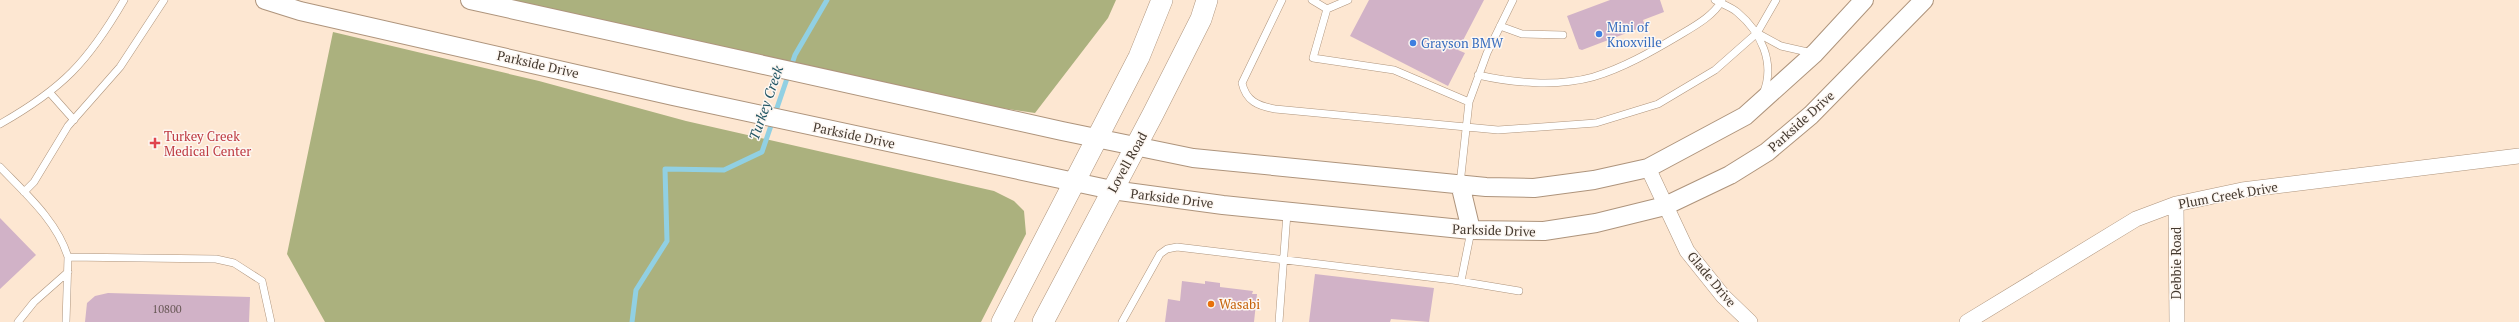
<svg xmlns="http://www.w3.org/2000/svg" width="2519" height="322" font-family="'PT Serif',serif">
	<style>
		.forest { fill: #abb17e }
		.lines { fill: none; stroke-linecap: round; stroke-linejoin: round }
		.stream { stroke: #91d0e3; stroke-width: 5 }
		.building { fill: #d1b2c7 }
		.service-casing { stroke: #ae947c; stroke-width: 8 }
		.minor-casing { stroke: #ae947c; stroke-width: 16 }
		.tertiary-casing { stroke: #ae947c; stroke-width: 20 }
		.secondary-casing { stroke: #ae947c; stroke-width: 22 }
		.service { stroke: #fff; stroke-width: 7 }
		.minor { stroke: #fff; stroke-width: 15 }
		.tertiary { stroke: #fff; stroke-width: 18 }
		.secondary { stroke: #fff; stroke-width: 21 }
		.shop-dot { fill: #3f7fe0; stroke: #fdf7f2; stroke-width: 1.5 }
		.health-dot { fill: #e0444e; stroke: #fdf7f2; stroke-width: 1.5 }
		.food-dot { fill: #e8710a; stroke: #fdf7f2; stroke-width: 1.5 }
		.labels { text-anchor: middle; stroke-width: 3; stroke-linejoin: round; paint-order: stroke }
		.number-label { font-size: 11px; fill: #665654 }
		.shop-label { font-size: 13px; fill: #366cbe; stroke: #fdf7f2; text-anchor: start }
		.street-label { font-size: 13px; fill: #43382e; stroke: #fdf7f2 }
		.health-label { font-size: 13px; fill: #be3a42; stroke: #fdf7f2; text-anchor: start }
		.food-label { font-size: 13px; fill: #c56008; stroke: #fdf7f2; text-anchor: start }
		.water-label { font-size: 14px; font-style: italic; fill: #215564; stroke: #fdf7f2 }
	</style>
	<rect width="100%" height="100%" fill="#fde7d2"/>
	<path class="forest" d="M512,0H1116L1108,18L1035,113L994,107Z
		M333,32L539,81L686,121L994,191L1014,201L1024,211L1026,234L981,322H325L287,254Z"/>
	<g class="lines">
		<path class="stream" d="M632,322L636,290L667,241L665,169L724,170L762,152L795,55L827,0"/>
	</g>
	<path class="building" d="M1369,0H1484L1458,50L1465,53L1448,86L1350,36Z
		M1610,0H1660L1664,12L1643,20L1645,26L1582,50L1579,49L1567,16Z
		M0,218L36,255L0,289Z
		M1315,274L1434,288L1429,322L1391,319L1390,322H1309Z
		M1182,281L1205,284V281L1220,283V287L1253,291L1252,294H1257L1254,322H1165L1168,299L1180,301Z
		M108,293L250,297L249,322H85L87,303L95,296Z"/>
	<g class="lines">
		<defs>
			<path id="service" d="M1282,0L1242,83C1246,101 1258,106 1275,109L1498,130L1596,123L1658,104L1715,70L1757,33L1776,0
				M1312,0L1327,9
				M1715,0C1722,4 1731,7 1737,12C1761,32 1776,63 1763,94
				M1327,9L1313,58L1394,70L1469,102
				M1327,9L1348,0
				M1500,26L1522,34L1563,35
				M1759,34L1781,46L1812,53
				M1478,75C1513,83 1557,87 1593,77C1623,68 1651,52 1678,36C1693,27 1714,16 1722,0
				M50,93L74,120
				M0,124C62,89 88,62 124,0
				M0,167C25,193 57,221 68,257L66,322
				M1460,184L1469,102L1487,53L1513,0
				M24,192L34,182L68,126L120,67L164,0
				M68,257L216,259L234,263L262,281L271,322
				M1461,281L1471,231
				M18,322L34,302L68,272
				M1122,322L1160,254L1167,249L1177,247L1453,280L1519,291
				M1279,322L1287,213"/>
			<path id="minor" d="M1648,168L1687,251L1723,296L1750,322
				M2176,204L2177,322
				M1967,322L2136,219L2176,204L2242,190L2519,156"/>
			<path id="tertiary" d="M265,0L300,11L673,96L1112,190L1223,205L1471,230L1544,231L1596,223L1665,206L1730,175L1767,152L1811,115L1924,0
				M470,0L1062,131L1193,158L1486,187L1534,188L1594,180L1648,168L1745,116L1815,53L1864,0
				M1460,184L1471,230"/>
			<path id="secondary" d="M1002,322L1139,57L1162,0
				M1043,322L1153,114L1201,19L1207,0"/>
		</defs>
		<use href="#service" class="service-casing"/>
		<use href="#minor" class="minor-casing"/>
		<use href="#tertiary" class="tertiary-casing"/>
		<use href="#secondary" class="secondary-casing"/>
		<use href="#service" class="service"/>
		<use href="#minor" class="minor"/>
		<use href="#tertiary" class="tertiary"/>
		<use href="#secondary" class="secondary"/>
	</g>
	<g class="shop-dot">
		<circle cx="1599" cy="34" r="4"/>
		<circle cx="1413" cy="43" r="4"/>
	</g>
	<path class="health-dot" d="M153 137h4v4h4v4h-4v4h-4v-4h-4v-4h4z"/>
	<circle class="food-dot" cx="1211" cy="304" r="4"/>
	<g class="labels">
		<g class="number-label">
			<text x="167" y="313">10800</text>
		</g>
		<g class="shop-label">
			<text x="1607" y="32">Mini of<tspan x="1607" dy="15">Knoxville</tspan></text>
			<text x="1421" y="48">Grayson BMW</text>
		</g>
		<g class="street-label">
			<text transform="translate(538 64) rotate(13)" y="5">Parkside Drive</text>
			<text transform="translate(1801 121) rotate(-42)" y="5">Parkside Drive</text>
			<text transform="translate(854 135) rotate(12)" y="5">Parkside Drive</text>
			<text transform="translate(1127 162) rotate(-61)" y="5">Lovell Road</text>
			<text transform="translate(2228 195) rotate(-10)" y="5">Plum Creek Drive</text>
			<text transform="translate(1172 198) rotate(7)" y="5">Parkside Drive</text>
			<text transform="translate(1494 230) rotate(2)" y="5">Parkside Drive</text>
			<text transform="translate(2176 263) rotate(-90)" y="5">Debbie Road</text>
			<text transform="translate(1712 279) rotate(50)" y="5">Glade Drive</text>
		</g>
		<g class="health-label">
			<text x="164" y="141">Turkey Creek<tspan x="164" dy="15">Medical Center</tspan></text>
		</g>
		<g class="food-label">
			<text x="1219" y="309">Wasabi</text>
		</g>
		<g class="water-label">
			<text transform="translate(766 103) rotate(-71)" y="5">Turkey Creek</text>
		</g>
	</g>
</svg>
